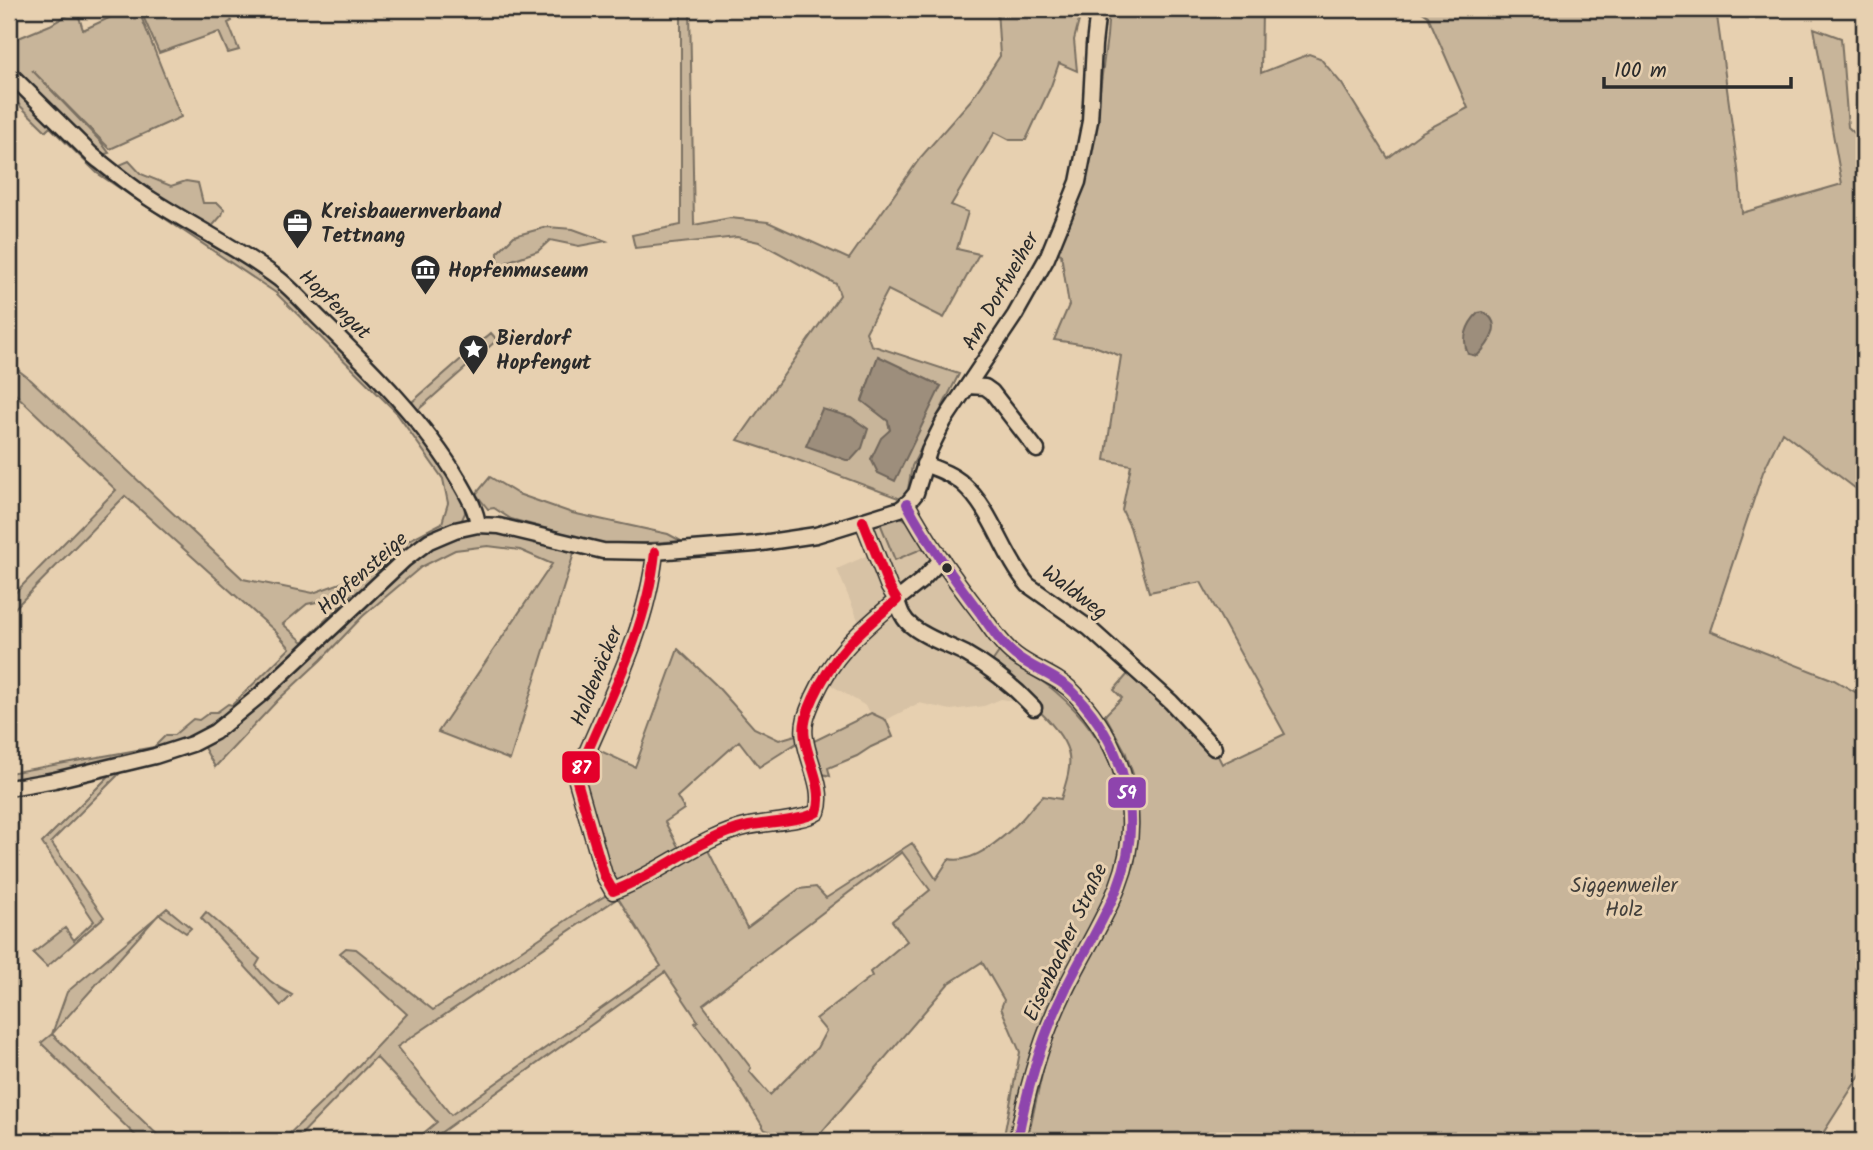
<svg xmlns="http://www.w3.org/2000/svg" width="1873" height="1150" font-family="Kalam,sans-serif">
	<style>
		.built { fill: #d7c2a5 }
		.green { fill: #c8b59a; stroke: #7a7062; stroke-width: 2; fill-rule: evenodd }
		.water { fill: #9d8e7b; stroke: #6f665b; stroke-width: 2 }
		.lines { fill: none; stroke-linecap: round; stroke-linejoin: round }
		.minor-casing { stroke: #2b2b2b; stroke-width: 19 }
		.minor { stroke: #e7d0b0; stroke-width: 14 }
		.bus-1-casing { stroke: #e7d0b0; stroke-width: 16 }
		.bus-2-casing { stroke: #e7d0b0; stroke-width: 16 }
		.bus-1 { stroke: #8e44ad; stroke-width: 10 }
		.bus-2 { stroke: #e4002b; stroke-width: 10 }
		.bus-dot { fill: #2b2b2b; stroke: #e7d0b0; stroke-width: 2.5 }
		.labels { text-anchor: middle; stroke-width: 6; stroke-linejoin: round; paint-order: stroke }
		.poi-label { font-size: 21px; font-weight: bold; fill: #2b2b2b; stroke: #e7d0b0; text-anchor: start }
		.street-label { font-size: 21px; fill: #2b2b2b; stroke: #e7d0b0 }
		.park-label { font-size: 21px; fill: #43403c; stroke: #e7d0b0 }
		.line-badge { stroke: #e7d0b0; stroke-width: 2.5 }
		.badge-label { font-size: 19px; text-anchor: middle; font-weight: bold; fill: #fff }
	</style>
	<rect width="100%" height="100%" fill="#e7d0b0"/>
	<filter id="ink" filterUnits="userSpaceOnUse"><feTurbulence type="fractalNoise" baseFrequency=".0143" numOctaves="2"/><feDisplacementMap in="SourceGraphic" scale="14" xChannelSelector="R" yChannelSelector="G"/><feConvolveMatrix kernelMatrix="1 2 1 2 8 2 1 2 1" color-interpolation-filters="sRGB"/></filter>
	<g filter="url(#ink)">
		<path class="built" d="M904,512L1001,649L1019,693L1011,701L1001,699L984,706L951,710L919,703L886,720L871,713L864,705L821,679L861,627L837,569L875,552L865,524Z"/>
		<path class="green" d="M128,9H138L181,117L110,149L32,70L100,141L109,153L97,156L9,67V42L50,25L77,10L83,30Z
			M140,9H227L232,21L228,23L239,50L228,53L219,32L159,53Z
			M681,9H690L694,225L730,218L768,222L849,259L920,158L971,100L1000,56L997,9H1082L1074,40L1077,71L1059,63L1051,86L1026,140H1010L995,132L951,205L968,212L957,249L979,254L944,318L888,290L866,332L871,345L959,374L912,466L906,501L787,456L738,440L840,295L836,284L759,242L737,237L635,248L632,235L681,225ZM878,357L941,386L871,459L890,430L888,421L862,400Z
			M1109,9H1262L1261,73L1309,54L1320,58L1342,84L1388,158L1422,132L1468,108L1428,16L1418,9H1716L1739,176L1742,213L1842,184L1814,28L1841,38L1848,127L1864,142V495L1782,432L1763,472L1710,631L1834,680L1864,697V1069L1818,1141H1027L1050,1039L1134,866L1138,826V803L1133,774L1125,751L1105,715L1122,698L1114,690L1133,668L1214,748L1222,764L1285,734L1201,582L1149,592L1130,527L1122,510L1131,465L1105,460L1121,356L1094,346L1054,340L1069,305L1061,254L1056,252L1094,138L1107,36Z
			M9,77L62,130L274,279L381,386L437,455L464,500L465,513L460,524L434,534L236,709L217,723L194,736L152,752L9,781V773L154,747L166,735H174L193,719L199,720L210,712H217L228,704L232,705L290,648L275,631L125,496L9,614V599L116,490L9,388V363L31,380L243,579L313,593L380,569L405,542L442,523L448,503L443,479L395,411L276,293L97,173L50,127L46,131L9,95ZM351,595L303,642L283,624L307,604Z
			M129,161L141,174L171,186L186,181L198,183L203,203H218L224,209L222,215L209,230L118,171L122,164Z
			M547,227L573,229L606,241L579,246L550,240L538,251L509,261L498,269V252L514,236Z
			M491,333L497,340L418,410L412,402Z
			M490,477L518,494L572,513L668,534L681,541L612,545L578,541L566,534L511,519L494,508L488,509L476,494Z
			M899,516C913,522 918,535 924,548L895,560L880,523Z
			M483,530L507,532L575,550L510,760L438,732L552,564L520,550L488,546L455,550L421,567L363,616L321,660L278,700L215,767L202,744L418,557C442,540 454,536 483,530Z
			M678,649L715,684L754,728L779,740L799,734L803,739L759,767L739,741L677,797L684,809L665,822L683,856L705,844L747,928L799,889L816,887L826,898L912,843L936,879L949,859C973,865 1004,837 1020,821C1028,813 1034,803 1043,796L1061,799C1065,785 1071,770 1069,756C1065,726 1011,686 988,668L1001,649C1017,667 1038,677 1056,692C1118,745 1138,814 1109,891L1040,1027L1027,1069L1011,1141H1003L1020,1052L1001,1008L1004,1000L982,962L948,984L814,1141H776L779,1134L765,1130L720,1057L695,1023L698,1021L665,972L429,1141H414L437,1122L376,1057L295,1141H282L343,1082L407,1014L340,953L346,948L356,949L433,1010L580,911L613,891L577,781L590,746L635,767ZM902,852L930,890L892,921L907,941L870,972L872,976L816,1019L826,1031L817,1048L770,1095L749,1071L751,1068L703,1004ZM618,898L661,966L451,1115L397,1047Z
			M871,713L886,720L893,737L871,747L857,756L828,768L830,776L819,773L810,743Z
			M123,770L51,842L104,917L47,967L33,953L65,928L74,940L94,921L42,843L113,772Z
			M167,908L191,928L186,933L159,914L52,1034L164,1141H141L41,1043L52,1034L67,992L160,914Z
			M206,912L260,959L256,966C265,979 277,987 292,995L281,1006L201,918Z"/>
		<path class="water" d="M1483,312C1505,323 1489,344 1477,356L1468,354C1461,339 1467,324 1478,313Z
			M878,356L941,386L895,481L878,473L871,459L881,438L890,430L888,421L862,401Z
			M822,409L851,417L868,429L862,448L851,460H846L806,446Z"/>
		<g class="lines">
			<defs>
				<path id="minor" d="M9,73L92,155C112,171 131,187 152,200C194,227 240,249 279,279C294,291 307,306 321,320C371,369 424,421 460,482C468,496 476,509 478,525
					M968,386L985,387L992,392L1037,450
					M924,464C937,469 952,474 963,484C993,511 1002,554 1028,585L1089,628L1171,702L1214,748
					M907,504C928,543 954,579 981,614C991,628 1001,644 1015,655C1034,670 1060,677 1076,695C1125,748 1145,818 1118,886C1103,923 1082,955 1065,990C1041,1038 1027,1089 1017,1141
					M655,552C647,632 607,703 577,776V781L604,875L613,891C660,874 700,837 749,826C767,822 804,821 817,812C825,789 808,762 805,739C802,723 808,711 814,697C835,651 860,632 897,600L889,587L863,521
					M942,559L921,581L897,600C900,611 903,620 913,627C928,639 949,645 966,654C991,668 1014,687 1034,708
					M9,788L55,780L155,756L192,744L215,732L260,695L404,560L429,541L443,535L455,530L478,525L499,526L603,551L655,552L755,544L816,535L900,509L907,504L916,493L929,451L944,421L1015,315L1047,258L1078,182L1090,121L1094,45L1098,9"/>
			</defs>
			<use href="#minor" class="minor-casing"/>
			<use href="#minor" class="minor"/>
			<defs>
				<path id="bus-1" d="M907,504C928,543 954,579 981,614C991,628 1001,644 1015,655C1034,670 1060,677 1076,695C1125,748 1145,818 1118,886C1103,923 1082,955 1065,990C1041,1038 1027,1089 1017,1141"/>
				<path id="bus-2" d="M655,552C647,632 607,703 577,776V781L604,875L613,891C660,874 700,837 749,826C767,822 804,821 817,812C825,789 808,762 805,739C802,723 808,711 814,697C835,651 860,632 897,600L889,587L863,521"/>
			</defs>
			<use href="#bus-1" class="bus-1-casing"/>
			<use href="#bus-2" class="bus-2-casing"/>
			<use href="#bus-1" class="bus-1"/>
			<use href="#bus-2" class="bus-2"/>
		</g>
	</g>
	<defs>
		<symbol id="office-pin" viewBox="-11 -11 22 30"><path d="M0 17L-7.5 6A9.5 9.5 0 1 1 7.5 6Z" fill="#2b2b2b" stroke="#e7d0b0"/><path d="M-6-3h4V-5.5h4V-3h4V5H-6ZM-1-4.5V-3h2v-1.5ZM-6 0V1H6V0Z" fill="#fff"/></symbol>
		<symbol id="museum-pin" viewBox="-11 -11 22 30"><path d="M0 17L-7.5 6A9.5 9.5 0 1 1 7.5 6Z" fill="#2b2b2b" stroke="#e7d0b0"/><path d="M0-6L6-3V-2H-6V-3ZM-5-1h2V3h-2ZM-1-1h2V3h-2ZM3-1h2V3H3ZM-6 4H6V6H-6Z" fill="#fff"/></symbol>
		<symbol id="sight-pin" viewBox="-11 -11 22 30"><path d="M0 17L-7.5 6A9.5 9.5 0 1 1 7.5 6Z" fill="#2b2b2b" stroke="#e7d0b0"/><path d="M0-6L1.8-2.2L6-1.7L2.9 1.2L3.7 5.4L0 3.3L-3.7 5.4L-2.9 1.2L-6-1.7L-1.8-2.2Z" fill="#fff"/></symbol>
	</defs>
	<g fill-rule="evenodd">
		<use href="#office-pin" x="280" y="206" width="35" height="47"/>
		<use href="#museum-pin" x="408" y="252" width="35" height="47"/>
		<use href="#sight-pin" x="456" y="332" width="35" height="47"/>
	</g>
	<circle class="bus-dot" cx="947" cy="568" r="6"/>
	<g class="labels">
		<g class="poi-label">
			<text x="321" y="218">Kreisbauernverband<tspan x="321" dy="24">Tettnang</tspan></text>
			<text x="448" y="277">Hopfenmuseum</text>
			<text x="496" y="345">Bierdorf<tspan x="496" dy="24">Hopfengut</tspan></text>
		</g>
		<g class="street-label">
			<text transform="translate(1000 291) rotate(-60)" y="7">Am Dorfweiher</text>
			<text transform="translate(335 304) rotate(44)" y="7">Hopfengut</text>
			<text transform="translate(362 573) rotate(-42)" y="7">Hopfensteige</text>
			<text transform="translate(1075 592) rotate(37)" y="7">Waldweg</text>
			<text transform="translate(596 676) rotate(-68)" y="7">Haldenäcker</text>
			<text transform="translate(1065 942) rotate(-65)" y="7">Eisenbacher Straße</text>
		</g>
		<g class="park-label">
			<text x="1624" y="892">Siggenweiler<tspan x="1624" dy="24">Holz</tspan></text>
		</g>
	</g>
	<g class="line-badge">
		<rect x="561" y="750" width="40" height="34" rx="7" fill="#e4002b"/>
		<rect x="1107" y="776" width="40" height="33" rx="7" fill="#8e44ad"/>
	</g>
	<g class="badge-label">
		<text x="581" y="774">87</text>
		<text x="1127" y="799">59</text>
	</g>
	<rect width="1873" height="1150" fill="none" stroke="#e7d0b0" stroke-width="35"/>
	<rect x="18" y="18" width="1838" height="1115" fill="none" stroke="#2b2b2b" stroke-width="2.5" filter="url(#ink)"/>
	<path d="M1604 77v10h187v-10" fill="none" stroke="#2b2b2b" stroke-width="3.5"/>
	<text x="1614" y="77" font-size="21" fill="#2b2b2b" stroke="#e7d0b0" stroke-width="5" paint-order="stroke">100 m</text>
</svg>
